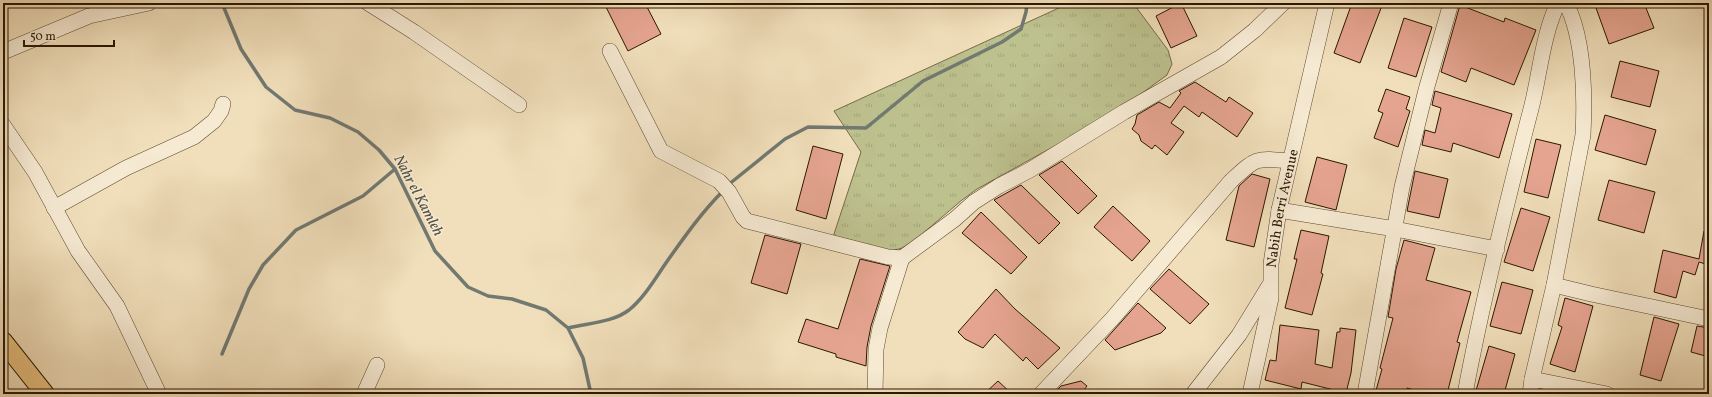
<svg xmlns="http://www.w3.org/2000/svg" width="1712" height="397" font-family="Vollkorn,serif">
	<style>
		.grass { fill: url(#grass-tufts); stroke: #746c48 }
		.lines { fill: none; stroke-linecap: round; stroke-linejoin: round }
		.stream { stroke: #717971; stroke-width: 3.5 }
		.building { fill: #e5a490; stroke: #2b1701 }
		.minor-casing { stroke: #5c4930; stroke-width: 16 }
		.major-casing { stroke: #2b1701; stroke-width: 20 }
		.minor { stroke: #f6ead3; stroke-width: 15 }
		.major { stroke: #e8c07e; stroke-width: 18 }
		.labels { text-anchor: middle; stroke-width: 3; stroke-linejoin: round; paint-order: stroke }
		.street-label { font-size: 14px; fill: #2b1701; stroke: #f6ead3 }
		.water-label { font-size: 15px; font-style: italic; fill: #545042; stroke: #f6ead3 }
	</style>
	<defs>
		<pattern id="grass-tufts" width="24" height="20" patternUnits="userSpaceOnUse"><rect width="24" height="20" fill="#bdc18e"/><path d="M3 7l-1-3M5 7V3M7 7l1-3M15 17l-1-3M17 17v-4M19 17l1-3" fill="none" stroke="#a3a579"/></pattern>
	</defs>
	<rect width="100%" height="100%" fill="#f1dfbb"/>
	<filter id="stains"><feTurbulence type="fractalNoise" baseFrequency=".005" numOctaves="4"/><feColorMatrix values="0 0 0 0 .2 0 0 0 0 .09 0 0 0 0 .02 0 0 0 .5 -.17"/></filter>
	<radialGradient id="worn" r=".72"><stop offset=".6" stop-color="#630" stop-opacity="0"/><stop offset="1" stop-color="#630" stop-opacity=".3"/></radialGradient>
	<path class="grass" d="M1062,3H1133L1168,50L1172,64L1167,75L1116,112L977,189L962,200L915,240L902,248L891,251L833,237L861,152L834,111L1061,7Z"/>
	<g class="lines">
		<path class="stream" d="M222,3L241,49L266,87L295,110L330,118L358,132L379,150L395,169L435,251L468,287L488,296L512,299L546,310L568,328L583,358L591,394
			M728,185L785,139L808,127L866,128L923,81L1002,42L1021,29L1026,12L1027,3
			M568,328C587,323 612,323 629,310C645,297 656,277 668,260C685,236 702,212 723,191
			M222,354L249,289L263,265L296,230L363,196L395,169"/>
	</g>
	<path class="building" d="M604,3H645L661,34L628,51Z
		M1181,3L1197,36L1171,48L1156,16Z
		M1352,3H1383L1360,63L1334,53Z
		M1610,3H1644L1654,28L1609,44L1596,8Z
		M1460,5L1504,22L1505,18L1536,30L1514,85L1471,68L1466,82L1441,72Z
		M1404,18L1432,27L1416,77L1388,68Z
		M1620,61L1659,71L1650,107L1611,97Z
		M1195,82L1226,102L1229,97L1253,113L1237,137L1202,112L1199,117L1184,106L1171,123L1184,132L1167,155L1155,145L1152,149L1141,141L1139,135L1132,129L1135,124L1137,115L1159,102L1170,108L1181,93L1179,91Z
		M1386,89L1410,97L1406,109L1410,111L1398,147L1374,138L1383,113L1378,111Z
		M1435,91L1512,114L1499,158L1453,143L1451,152L1422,145L1425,130L1435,133L1441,108L1432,105Z
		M1605,115L1656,130L1646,165L1595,150Z
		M1536,139L1561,145L1548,198L1524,192Z
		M813,146L843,154L826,219L796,210Z
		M1317,157L1347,165L1336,210L1305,202Z
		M1062,161L1097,196L1078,214L1039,175Z
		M1415,171L1448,179L1439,218L1407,211Z
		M1252,174L1270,179L1254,247L1226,240L1239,186Z
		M1609,180L1655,192L1644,233L1598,220Z
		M1021,185L1060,223L1039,244L994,200Z
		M1113,206L1150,241L1132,261L1094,227Z
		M1521,208L1550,217L1533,271L1504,262Z
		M981,212L1027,257L1011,274L962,233Z
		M1301,230L1329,236L1321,273L1323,274L1312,315L1285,308L1297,259H1294Z
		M1704,231L1709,232V265L1699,262L1695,275L1683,271L1676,298L1654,292L1663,250L1699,259Z
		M765,235L801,244L787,294L751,283Z
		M1404,240L1435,248L1426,280L1471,292L1457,342L1460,343L1447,394H1428L1407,388L1405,394H1375L1382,369L1380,368L1393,318L1388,317L1396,269Z
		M860,259L890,266L871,326L867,347L866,366L836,357V354L798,342L806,319L838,329Z
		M1169,269L1209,304L1190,324L1150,289Z
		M1502,282L1533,290L1521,334L1490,326Z
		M996,289L1015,309L1060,348L1038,369L1026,357L1023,361L995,334L983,348L965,339L958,332Z
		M1565,298L1593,306L1575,372L1550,364L1562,327L1558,325Z
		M1138,303L1166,328L1161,333L1115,350L1105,340Z
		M1654,317L1679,324L1661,381L1640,375Z
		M1280,325L1319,330L1315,364L1332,368L1337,332H1340V328L1356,330L1351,373L1346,393L1302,382L1301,389L1265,380L1270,360L1276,361Z
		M1697,326L1709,328V357L1691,352Z
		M1489,346L1515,354L1504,394H1475Z
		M998,381L1012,394H984Z
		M1081,381L1087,386L1081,394H1053L1061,386Z"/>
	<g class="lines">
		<defs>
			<g id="minor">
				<path d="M368,3L414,32L519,105"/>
				<path d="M610,51L661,151L719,181L729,192L743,217L747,221L888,257L902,258L955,219L974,202L999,186L1030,170L1124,112L1221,57L1255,30L1283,3"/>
				<path d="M3,52L89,16L149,3"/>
				<path d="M3,125L35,172L78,251L117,306L159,394"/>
				<path d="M54,208L126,168L194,137L214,121L221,111L223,104"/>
				<path d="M1279,210L1395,229L1497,249"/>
				<path d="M1554,285L1591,294L1709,319"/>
				<path d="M1532,379L1607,394"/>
				<path d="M364,394L377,365"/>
				<path d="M875,394L876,349L880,328L902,258"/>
				<path d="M1041,394L1112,319L1231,181C1257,157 1255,158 1290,161"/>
				<path d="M1193,394L1239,335L1269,286"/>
				<path id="s1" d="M1250,394L1271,298V264L1279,210L1327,3"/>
				<path d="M1365,394L1402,187L1426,90L1451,3"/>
				<path d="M1465,394C1483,297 1507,201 1532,105C1540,72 1543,34 1558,3"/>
				<path d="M1530,394L1532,379L1554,285L1583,135C1585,96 1584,38 1566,3"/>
			</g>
			<path id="major" d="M3,341L45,394"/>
		</defs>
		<use href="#minor" class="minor-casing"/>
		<use href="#major" class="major-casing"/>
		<use href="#minor" class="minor"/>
		<use href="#major" class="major"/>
	</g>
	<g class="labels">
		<g class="street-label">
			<text dy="5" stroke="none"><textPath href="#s1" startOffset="189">Nabih Berri Avenue</textPath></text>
		</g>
		<g class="water-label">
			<text transform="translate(419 195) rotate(62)" y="5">Nahr el Kamleh</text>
		</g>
	</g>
	<rect width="1712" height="397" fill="none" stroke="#f1dfbb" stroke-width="16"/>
	<rect x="4" y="4" width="1704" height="389" fill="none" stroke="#2b1701" stroke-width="2"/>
	<rect x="8" y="8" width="1696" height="381" fill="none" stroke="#2b1701"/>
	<path d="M24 40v6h90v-6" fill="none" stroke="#2b1701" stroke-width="2"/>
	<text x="30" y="40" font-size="12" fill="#2b1701" stroke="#f6ead3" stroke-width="3" paint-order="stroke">50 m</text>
	<rect width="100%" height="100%" filter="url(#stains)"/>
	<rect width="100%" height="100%" fill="url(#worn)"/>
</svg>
